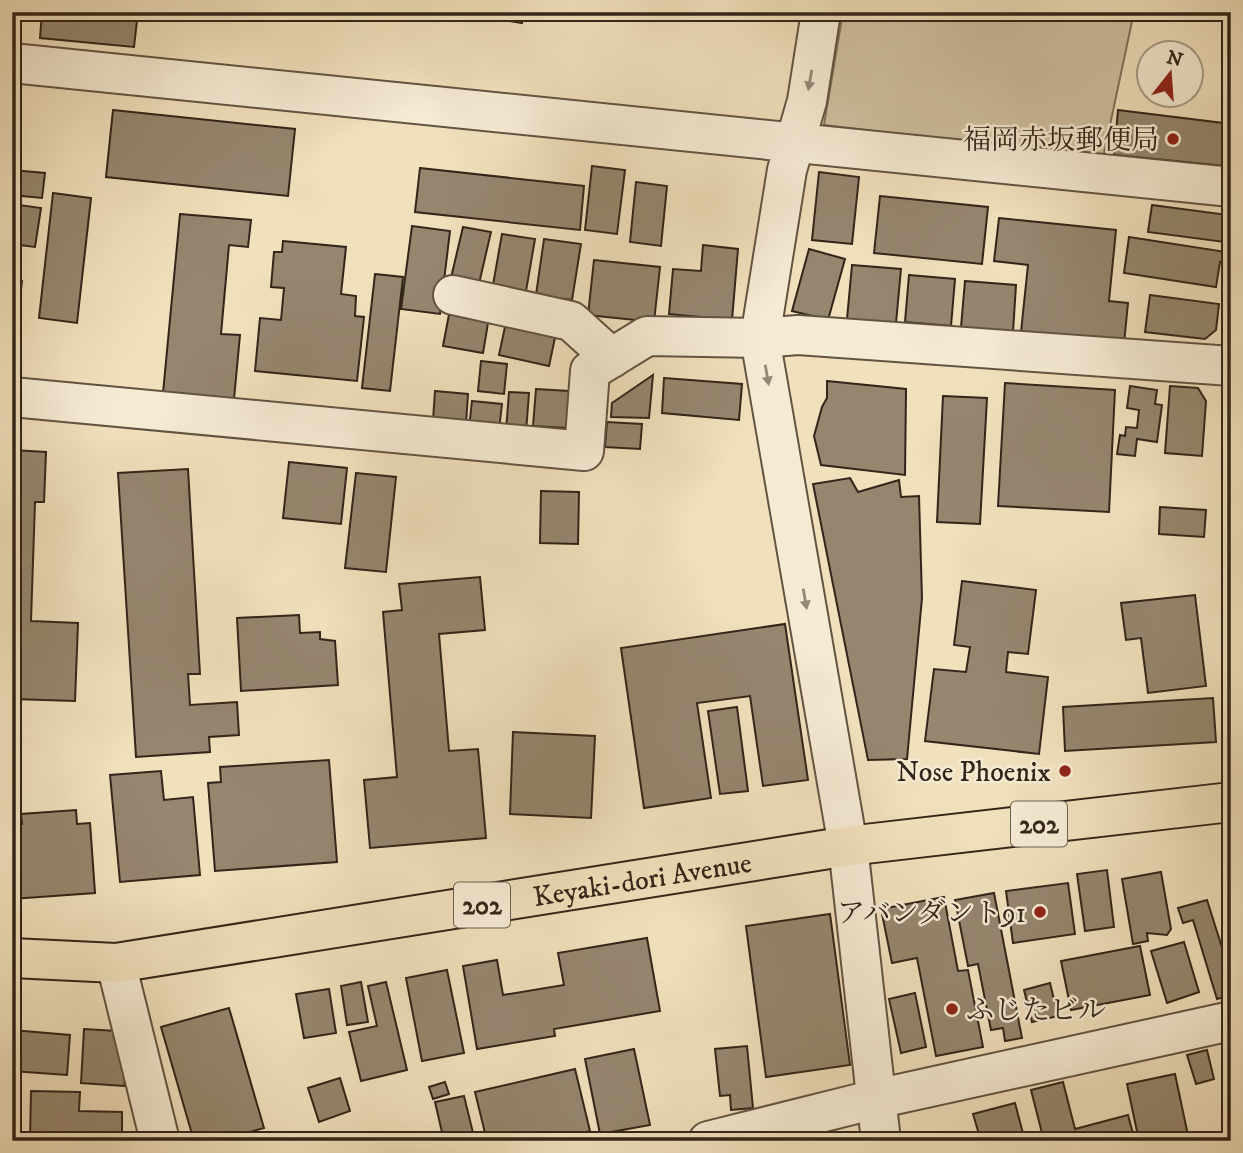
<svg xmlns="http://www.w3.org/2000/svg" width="1243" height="1153" font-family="'IM FELL DW Pica','Noto Serif JP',serif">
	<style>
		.green { fill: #d0c0a0; stroke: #81725c; stroke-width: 2 }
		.building { fill: #95866e; stroke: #322519; stroke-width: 2 }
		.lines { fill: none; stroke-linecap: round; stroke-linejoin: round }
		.minor-casing { stroke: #625442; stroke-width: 42 }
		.highway-casing { stroke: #322519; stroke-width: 42 }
		.minor { stroke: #f5ebd3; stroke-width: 38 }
		.highway { stroke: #f0e0bc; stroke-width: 38 }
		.oneway { fill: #948876 }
		.poi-dot { fill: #8f2418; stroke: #f5ebd3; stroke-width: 2.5 }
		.labels { text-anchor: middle; stroke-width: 5; stroke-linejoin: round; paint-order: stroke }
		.shield { fill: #f5ebd3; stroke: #6c6051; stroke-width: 2 }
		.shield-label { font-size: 26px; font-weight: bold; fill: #322519 }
		.poi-label { font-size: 28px; fill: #322519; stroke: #f5ebd3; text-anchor: end }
		.street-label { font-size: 28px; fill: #322519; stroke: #f5ebd3 }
	</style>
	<rect width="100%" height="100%" fill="#f0e0bc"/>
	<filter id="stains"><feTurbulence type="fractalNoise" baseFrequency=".00286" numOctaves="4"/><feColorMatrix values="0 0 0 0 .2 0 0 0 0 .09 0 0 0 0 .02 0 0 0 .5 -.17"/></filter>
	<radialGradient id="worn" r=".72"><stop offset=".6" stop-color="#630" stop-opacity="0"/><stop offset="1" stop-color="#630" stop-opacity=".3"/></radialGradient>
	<path class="green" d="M843,12H1134L1103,158L824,125Z"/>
	<path class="building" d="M42,12H138L134,47L40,38Z
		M454,12H523L522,23Z
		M113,110L295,129L288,196L106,177Z
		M1118,110L1231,124V162L1226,166L1114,155Z
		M592,166L625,170L617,234L585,230Z
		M420,168L584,186L580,230L415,212Z
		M12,170L45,173L42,198L12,195Z
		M819,172L859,177L852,244L812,240Z
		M636,182L667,186L661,246L630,242Z
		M53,193L91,198L77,323L39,318Z
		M880,196L988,207L982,264L874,253Z
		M12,204L41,208L35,247L12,244Z
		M1152,205L1228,215L1224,242L1148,232Z
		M180,214L251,220L248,247L229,245L221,334L240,335L234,399L163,393Z
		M999,218L1116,230L1109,301L1128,303L1124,344L1021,332L1028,265L994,261Z
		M412,226L450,231L440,314L401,309Z
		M463,227L491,232L478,288L450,282Z
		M502,234L535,239L526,291L493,285Z
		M1129,237L1226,252L1225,262H1220L1216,287L1124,273Z
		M544,239L581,244L572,300L536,295Z
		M283,241L346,247L341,294L356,296L355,316L364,317L357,381L255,371L260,318L281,320L284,288L271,287L274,252H282Z
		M703,245L738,249L732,320L669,314L673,269L701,271Z
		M809,249L845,259L828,320L792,311Z
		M594,260L660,267L654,322L588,315Z
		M852,265L901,269L896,323L847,319Z
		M375,274L403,277L390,391L362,388Z
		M909,275L955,279L951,326L905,322Z
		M12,279L22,281L14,350H12Z
		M965,281L1016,285L1013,332L961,327Z
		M1150,295L1219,304L1216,330L1205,339L1145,332Z
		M451,304L490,311L483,353L443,346Z
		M506,322L556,333L549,366L499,355Z
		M481,361L507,364L504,394L478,391Z
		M653,375L649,418L611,417L612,403Z
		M664,378L742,384L739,420L662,413Z
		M827,381L906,389L905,475L821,465L814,436L822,407L827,398Z
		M1005,383L1115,390L1109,512L998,506Z
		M1130,386L1157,390L1155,404L1162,405L1157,442L1137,439L1135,456L1117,454L1120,435L1125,436L1126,427L1137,428L1139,410L1127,408Z
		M1170,386L1198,388L1206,401L1202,456L1165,453Z
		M536,389L569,391L567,428L533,426Z
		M435,391L468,394L466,423L433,420Z
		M509,392L529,393L526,432L506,431Z
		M943,396L987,398L980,524L937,522Z
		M472,401L502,404L499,430L469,428Z
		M607,422L642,424L640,449L605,447Z
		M12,450L46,452L44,502H35L31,621L78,623L75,701L13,699L16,615H12Z
		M289,462L347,468L341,524L283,518Z
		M188,469L200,674H188L190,705L237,702L239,735L209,737L210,752L136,757L118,473Z
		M356,473L396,477L386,572L345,568Z
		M850,478L858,492L899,480L901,497L919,496L922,598L907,759L868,760L813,484Z
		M541,491L579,492L578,544L540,543Z
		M1160,507L1206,510L1204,537L1159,534Z
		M480,577L485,630L439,634L449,751L478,749L486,838L370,848L364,780L397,777L383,612L402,610L399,584Z
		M962,581L1036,590L1028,654L1008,652L1006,672L1048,677L1039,754L925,741L934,669L966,672L970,647L954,645Z
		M1195,595L1206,686L1148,693L1141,638L1126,640L1121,603Z
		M299,615L300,633L320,632V639L335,641L338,685L241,691L237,618Z
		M785,624L808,780L763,786L750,696L697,703L711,798L644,808L621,648Z
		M1213,698L1216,742L1065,751L1063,707Z
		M737,707L748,791L720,794L708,711Z
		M513,732L595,736L591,818L510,814Z
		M329,760L337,862L215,871L208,783L221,782L220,767Z
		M161,771L164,800L193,797L200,875L120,882L110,775Z
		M76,810L77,824L90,823L95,893L12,899V824H22L21,814Z
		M1107,870L1114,927L1085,931L1077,874Z
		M1161,872L1171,929L1167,935L1147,933L1148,941L1133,944L1122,879Z
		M1068,883L1075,934L1013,943L1006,891Z
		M994,893L1022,1038L1005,1041L1003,1028L991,1030L978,964L968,966L955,900Z
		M944,897L958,971L968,970L983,1047L936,1056L917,958L892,963L881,909Z
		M1207,900L1231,976V995L1217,999L1193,920L1183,923L1178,908Z
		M830,914L850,1065L766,1077L746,926Z
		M647,938L660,1011L554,1029L555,1036L477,1049L463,966L497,960L503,995L564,985L558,953Z
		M1184,942L1199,992L1167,1003L1151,951Z
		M1140,946L1150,995L1071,1010L1061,961Z
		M447,970L464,1053L422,1061L406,978Z
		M361,982L368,1022L347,1025L341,986Z
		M386,982L407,1070L361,1081L349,1032L377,1026L368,986Z
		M1050,983L1058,1016L1032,1022L1024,990Z
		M329,989L336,1033L304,1038L296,994Z
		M915,993L926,1047L901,1053L889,999Z
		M229,1008L264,1128L218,1141H194L161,1027Z
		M84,1029L117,1031L126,1077L124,1086L81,1083Z
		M12,1030L70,1035L67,1075L12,1071Z
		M747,1046L753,1108L731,1110L730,1095L720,1096L715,1049Z
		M634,1049L650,1125L600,1134L585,1059Z
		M1207,1050L1214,1079L1196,1084L1187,1055Z
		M575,1069L590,1131L549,1141H487L475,1092Z
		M1175,1074L1189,1140L1170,1141L1169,1135L1139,1141L1127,1084Z
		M340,1078L350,1111L319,1122L308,1088Z
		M445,1082L449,1094L433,1099L429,1087Z
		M1063,1082L1075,1129L1128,1115L1135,1141H1044L1031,1090Z
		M31,1091L80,1092L79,1111L122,1112V1141H30Z
		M464,1096L475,1141H444L435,1102Z
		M1015,1103L1025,1141H981L973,1114Z"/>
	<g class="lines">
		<defs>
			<path id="minor" d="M821,12L807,101L787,170L760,338L848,846L881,1141
				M12,63L1231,187
				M453,295L571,321L612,358
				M12,397L584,451L590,371L647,336L760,338L798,335L1231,366
				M116,963L160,1141
				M708,1141L876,1099L1231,1021"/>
			<g id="highway">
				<path id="s1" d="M12,958L116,963L848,846L1231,802"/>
			</g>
		</defs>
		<use href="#minor" class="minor-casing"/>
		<use href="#highway" class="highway-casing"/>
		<use href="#minor" class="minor"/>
		<use href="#highway" class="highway"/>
	</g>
	<defs><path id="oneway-solid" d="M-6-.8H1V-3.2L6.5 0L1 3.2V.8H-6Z" transform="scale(1.75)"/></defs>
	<g class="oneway">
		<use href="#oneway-solid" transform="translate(810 80) rotate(100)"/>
		<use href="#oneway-solid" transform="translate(767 375) rotate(80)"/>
		<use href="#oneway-solid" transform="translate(805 599) rotate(80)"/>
	</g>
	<g class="poi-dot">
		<circle cx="1173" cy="139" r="7"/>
		<circle cx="1065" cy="771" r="7"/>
		<circle cx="1040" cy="912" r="7"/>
		<circle cx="952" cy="1009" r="7"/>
	</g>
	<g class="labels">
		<g class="shield">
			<rect x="1011" y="801.5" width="56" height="45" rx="5"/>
			<rect x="454" y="882.5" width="56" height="45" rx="5"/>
		</g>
		<g class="shield-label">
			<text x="1039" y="833">202</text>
			<text x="482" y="914">202</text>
		</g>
		<g class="poi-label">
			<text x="1159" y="149">福岡赤坂郵便局</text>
			<text x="1051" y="781">Nose Phoenix</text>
			<text x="1026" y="922">アバンダント91</text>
			<text x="966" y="1019" text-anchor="start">ふじたビル</text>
		</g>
		<g class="street-label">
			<text dy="10" stroke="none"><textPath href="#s1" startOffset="637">Keyaki-dori Avenue</textPath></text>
		</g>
	</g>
	<rect width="1243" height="1153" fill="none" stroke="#f0e0bc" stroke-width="42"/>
	<rect x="14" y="14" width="1215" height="1125" fill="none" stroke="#322519" stroke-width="3.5"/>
	<rect x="21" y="21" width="1201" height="1111" fill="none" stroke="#322519" stroke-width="2"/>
	<g transform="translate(1170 74) rotate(17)"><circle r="33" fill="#f5ebd3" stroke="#a79c89" stroke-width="2"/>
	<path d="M0-5L12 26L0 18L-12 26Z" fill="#8f2418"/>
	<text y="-10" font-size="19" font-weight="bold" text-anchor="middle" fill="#322519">N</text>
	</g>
	<rect width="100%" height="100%" filter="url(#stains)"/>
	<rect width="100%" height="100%" fill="url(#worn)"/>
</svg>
